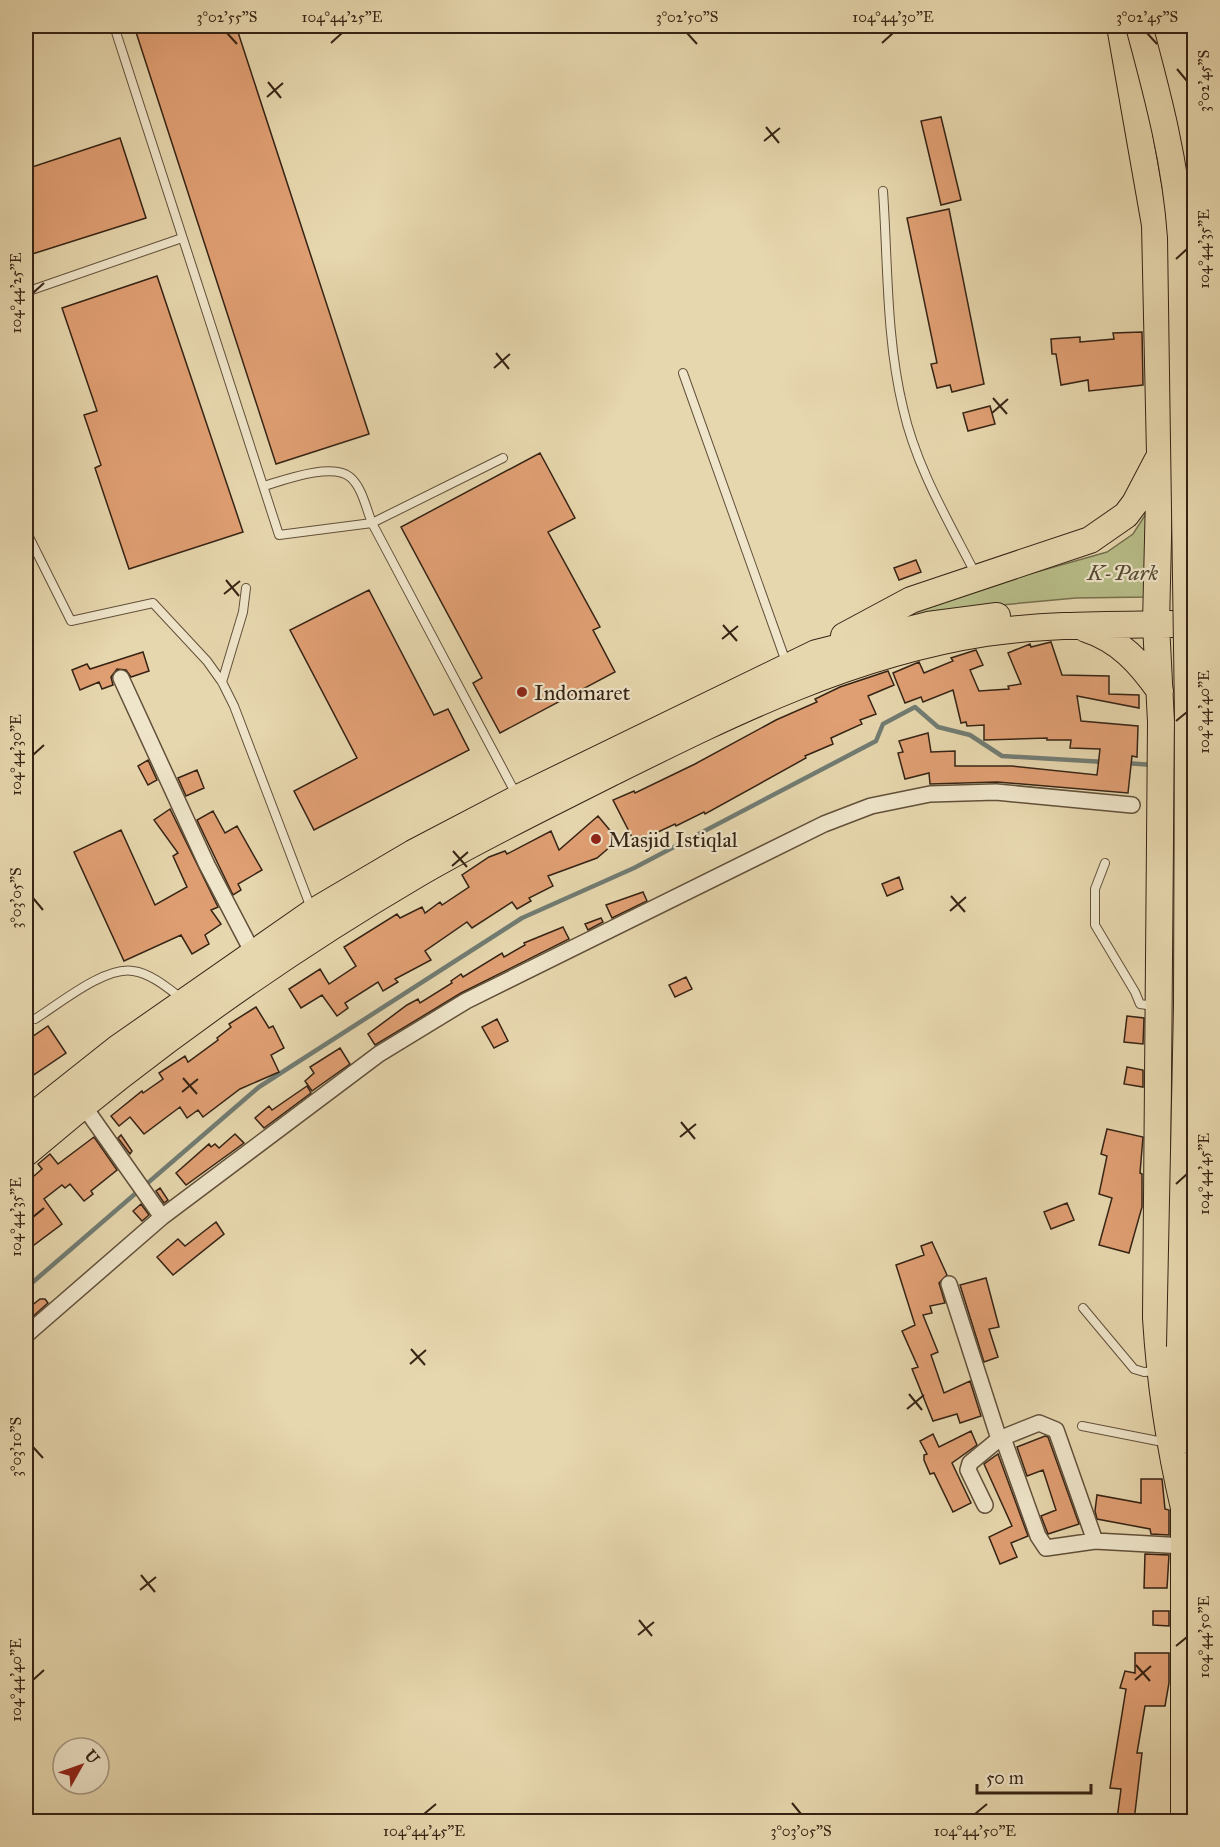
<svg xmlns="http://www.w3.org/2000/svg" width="1220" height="1847" font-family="'IM FELL Great Primer',serif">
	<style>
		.green { fill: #b8be89; stroke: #76704e; stroke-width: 1.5 }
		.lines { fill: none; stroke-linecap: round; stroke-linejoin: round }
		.stream { stroke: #717c73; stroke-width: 4.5 }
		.building { fill: #e09f73; stroke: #352314; stroke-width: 1.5 }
		.service-casing { stroke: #62503a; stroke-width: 10 }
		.minor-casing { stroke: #62503a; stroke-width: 18 }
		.trunk-casing { stroke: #352314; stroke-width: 28 }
		.service { stroke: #efe5ca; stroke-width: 8 }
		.minor { stroke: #efe5ca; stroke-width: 15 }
		.trunk { stroke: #e7d7ae; stroke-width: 26 }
		.trunk-bridge-casing { stroke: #352314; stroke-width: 28; stroke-linecap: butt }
		.trunk-bridge { stroke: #e7d7ae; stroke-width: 26 }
		.ticks { fill: none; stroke: #352314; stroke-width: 2 }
		.poi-dot { fill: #8f2418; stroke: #efe5ca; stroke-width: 2 }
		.labels { text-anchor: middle; stroke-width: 4.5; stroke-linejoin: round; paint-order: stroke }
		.park-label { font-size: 22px; font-style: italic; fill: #564a31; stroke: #efe5ca }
		.poi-label { font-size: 22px; fill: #352314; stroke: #efe5ca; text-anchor: start }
		.neatline { fill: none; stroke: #352314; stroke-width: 2 }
		.ticks-label { font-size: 15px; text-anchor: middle; fill: #352314 }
	</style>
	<rect width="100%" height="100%" fill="#e7d7ae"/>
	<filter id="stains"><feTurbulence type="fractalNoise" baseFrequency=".00333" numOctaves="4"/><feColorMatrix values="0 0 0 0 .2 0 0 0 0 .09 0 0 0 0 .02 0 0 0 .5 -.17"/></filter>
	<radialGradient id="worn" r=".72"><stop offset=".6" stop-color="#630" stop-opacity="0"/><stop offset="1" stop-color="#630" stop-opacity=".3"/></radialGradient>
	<path class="green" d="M1151,506L1147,597L1076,598L947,610L877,629L951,596L1107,552L1133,534Z"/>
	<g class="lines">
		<path class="stream" d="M1125,763L1153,765
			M26,1288L259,1087L522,918L634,868L876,741L883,724L915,707L938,727L970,735L1002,756L1105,762"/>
	</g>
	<path class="building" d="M134,26H236L369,434L276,464Z
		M941,117L961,200L941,205L921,121Z
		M120,138L146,218L26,256V169Z
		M949,209L984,384L952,392L950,385L937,388L931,364L937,363L907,218Z
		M157,276L243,532L129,569L95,468L101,465L84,415L97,411L62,308Z
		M1142,332L1143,385L1089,391L1088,380L1061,385L1056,354H1052L1051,339L1080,337V342L1114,339L1113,333Z
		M990,406L995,424L968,431L963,413Z
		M540,453L575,518L548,532L600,627L593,630L615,672L500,733L473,683L482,678L401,527Z
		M916,560L921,572L899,580L894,568Z
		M369,590L434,715L448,709L469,750L314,830L294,791L357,758L290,630Z
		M1051,642L1062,675L1109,676V694L1139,695V708L1077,696L1081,721L1138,726L1137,757L1132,756L1128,793L997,782L930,784L929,773L905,779L898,753L903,752L899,741L928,733L931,752L955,751V766H1012L1097,775L1100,749L1070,748L1071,740H1047V738L984,740V725L967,726L966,722L961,723L953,690L923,702L921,697L905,703L893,673L919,662L924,673L953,661L951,658L976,650L983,665L970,670L979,691L1009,689L1008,686L1021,684L1008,653L1030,644L1031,647Z
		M143,652L149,671L131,677L126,670L117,669L111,677L113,685L102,689L99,682L80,690L72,670L87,664L90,669Z
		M888,671L894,685L868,696L876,714L860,720L862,724L831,738L833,744L805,756L806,758L705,814L704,812L676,826L675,824L635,843L613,800L634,791L635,793L695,764L776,720L817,702L815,699L840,687Z
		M148,760L157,780L148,785L138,766Z
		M197,770L204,788L186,796L178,778Z
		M170,809L218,907L211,910L221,924L205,935L209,944L192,954L181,935L124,961L74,852L121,830L155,905L187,887L173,856L178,853L154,820Z
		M213,811L225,833L237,826L262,870L238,884L241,890L233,895L197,820Z
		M598,816L618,840L597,858L548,876L553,886L529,898L531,901L517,909L512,902L472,928L467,922L425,951L431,960L395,979L398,982L383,991L378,982L345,1003L348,1008L337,1016L322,995L301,1008L289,989L320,969L329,984L356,966L344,947L397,914L400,918L422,907L425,913L440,902L442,905L469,887L462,875L489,857L505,851L507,854L551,831L559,850Z
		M899,877L903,889L887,896L882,884Z
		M643,892L647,901L612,918L606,905Z
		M601,918L603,922L588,930L585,924Z
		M563,927L569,939L461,993L375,1045L368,1034L407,1005L418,999L420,1003L452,983L451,981L461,974L463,977L502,953L504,957L525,945L524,943Z
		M686,977L692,989L675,997L669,985Z
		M256,1007L269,1028L273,1026L284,1048L271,1055L279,1072L240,1089L203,1117L198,1110L187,1118L180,1107L144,1134L130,1117L119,1126L111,1116L142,1091L143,1093L163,1079L159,1073L185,1056L188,1062L218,1040L217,1038L231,1027L229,1024Z
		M1127,1016L1144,1018L1143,1044L1124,1042Z
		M497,1019L508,1041L494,1048L482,1027Z
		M48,1026L66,1053L26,1080V1041Z
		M340,1048L350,1064L312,1091L305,1081L314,1073L310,1067Z
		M1127,1067L1143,1070V1087L1124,1084Z
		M307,1086L311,1093L264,1128L255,1118L269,1106L272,1110Z
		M1107,1129L1143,1137L1140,1173L1142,1174V1207L1129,1253L1099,1245L1112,1198L1099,1194L1107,1156L1101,1154Z
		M235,1134L244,1143L186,1185L176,1173L209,1144L211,1147L215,1144L219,1148Z
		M121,1135L132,1151L130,1154L118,1138Z
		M94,1137L117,1170L91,1191L93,1194L84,1201L70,1184L65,1188L62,1185L44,1199L62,1224L26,1251V1183L42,1169L38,1164L50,1154L58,1164Z
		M160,1188L168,1200L164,1203L156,1191Z
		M1067,1203L1074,1220L1051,1229L1044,1212Z
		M141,1204L149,1215L142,1221L133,1211Z
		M216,1222L224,1234L173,1275L157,1257L178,1239L185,1246Z
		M932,1242L947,1275L939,1283L945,1303L930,1306L932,1313L923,1315L938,1352L931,1355L944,1393L970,1381L981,1416L960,1423L957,1414L933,1421L912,1369L918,1367L902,1331L915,1325L896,1265L924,1255L921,1246Z
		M986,1278L999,1327L989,1329L998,1357L984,1362L960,1285Z
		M40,1299H45L48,1303L30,1319L26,1310Z
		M971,1431L977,1445L952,1463L971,1503L953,1512L934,1473L930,1474L924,1460V1455L927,1454L920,1441L933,1434L939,1447Z
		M1045,1436L1048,1437L1079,1524L1048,1534L1041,1516L1056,1510L1043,1470L1027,1476L1017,1447Z
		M998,1454L1028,1536L1011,1543L1017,1557L1000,1564L989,1537L1012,1526L984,1464Z
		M1141,1479H1162L1165,1509L1169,1510V1535L1151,1534L1150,1529L1097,1519L1095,1511L1097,1495L1141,1503Z
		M1145,1554L1169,1555L1167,1588H1144Z
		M1153,1611H1169V1626L1153,1625Z
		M1135,1653H1169V1683L1165,1706H1145L1137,1753H1142L1134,1821L1117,1819L1121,1789L1110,1788L1126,1689L1120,1688L1125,1671L1135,1673Z"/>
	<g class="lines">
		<defs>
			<path id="service" d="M114,26L279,535L372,523L517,796
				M883,191C888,263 886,338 903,408C916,467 949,522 976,575
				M26,292L182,238
				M683,373L786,662
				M264,486C284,480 333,462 350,477C362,487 366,508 372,523L503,458
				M26,531L71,621L153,603L207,661L222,682L234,706L311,908
				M222,682L243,612L246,588
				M1105,863L1095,889V925L1135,992L1140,1004L1154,1006
				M35,1019C59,1004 105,966 133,971C150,973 168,988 181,998
				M1083,1308L1134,1369L1144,1372L1158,1371
				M1082,1426L1168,1443"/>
			<path id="minor" d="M121,678L207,865L253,953
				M83,1105L162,1217
				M949,1284L999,1439
				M26,1335L162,1217L379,1054L466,1001L824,824L871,806L930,794L996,792L1132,805
				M1003,1438L1038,1536L1046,1548L1095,1541L1185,1546
				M985,1505L968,1470L970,1463L999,1439L1039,1423L1056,1430L1095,1541"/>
			<path id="trunk" d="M1120,26L1155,225L1160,454L1156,624L1161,722L1156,1318C1160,1383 1169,1444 1184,1508
				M1160,26L1184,119L1194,172
				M1179,26L1194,86
				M1086,629C1120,640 1140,663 1160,691
				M844,636L911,600L1090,540L1126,515L1135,503L1157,461
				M26,1121L118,1048L313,912L413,853L518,798L816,653L928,625L997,616
				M26,1153C147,1050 278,956 416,875C479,838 546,806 611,773C732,713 850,654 986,633C1047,624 1111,625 1173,624
				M1180,1347L1183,1440
				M1184,1492V1822"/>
		</defs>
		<use href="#service" class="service-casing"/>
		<use href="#minor" class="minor-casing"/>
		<use href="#trunk" class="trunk-casing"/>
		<use href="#service" class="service"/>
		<use href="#minor" class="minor"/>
		<use href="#trunk" class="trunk"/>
		<defs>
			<path id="trunk-bridge" d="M1139,26C1158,96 1176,164 1181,237L1188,714L1187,1005L1180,1347"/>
		</defs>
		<use href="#trunk-bridge" class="trunk-bridge-casing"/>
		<use href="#trunk-bridge" class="trunk-bridge"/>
	</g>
	<path class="ticks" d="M227,33L237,44M687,33L697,44M1147,33L1157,44M331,43L342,33M882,43L893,33M1177,69L1187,81M268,82L281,98M267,97L283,83M766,127L779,143M764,141L780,128M1176,259L1187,249M33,293L44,283M496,353L509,369M494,368L510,354M993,398L1007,414M992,413L1008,399M226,580L239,596M224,594L240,581M723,625L737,641M722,639L738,626M1176,721L1187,712M33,755L44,745M453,851L467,867M452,866L468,852M951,896L965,912M33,898L43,910M950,911L966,897M183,1078L197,1094M182,1092L198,1079M681,1122L695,1139M680,1137L696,1124M1176,1184L1187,1174M33,1217L44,1208M411,1349L425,1365M410,1364L426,1350M909,1394L922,1410M907,1409L924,1395M33,1447L43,1458M141,1575L155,1592M140,1590L156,1577M639,1620L652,1636M638,1635L654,1622M1176,1646L1187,1637M1136,1665L1150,1681M33,1680L44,1670M1135,1680L1151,1666M792,1803L801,1814M424,1814L436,1804M975,1814L987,1804"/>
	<g class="poi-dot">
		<circle cx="522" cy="692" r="6"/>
		<circle cx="596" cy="839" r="6"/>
	</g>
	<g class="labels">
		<g class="park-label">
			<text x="1123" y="580">K-Park</text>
		</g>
		<g class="poi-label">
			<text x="534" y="700">Indomaret</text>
			<text x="608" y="847">Masjid Istiqlal</text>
		</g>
	</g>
	<rect width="1220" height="1847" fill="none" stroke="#e7d7ae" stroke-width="66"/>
	<g transform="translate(81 1766) rotate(50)"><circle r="28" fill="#efe5ca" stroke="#a59781" stroke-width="1.5"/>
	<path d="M0-4.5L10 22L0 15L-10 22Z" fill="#8f2418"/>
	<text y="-9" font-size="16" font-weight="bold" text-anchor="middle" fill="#352314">U</text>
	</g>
	<path d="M977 1784v9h114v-9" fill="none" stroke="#352314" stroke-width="3"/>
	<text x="986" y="1784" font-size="18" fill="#352314" stroke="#efe5ca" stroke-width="4.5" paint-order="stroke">50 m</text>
	<rect x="33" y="33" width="1154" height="1781" class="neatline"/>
	<g class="ticks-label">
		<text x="227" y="22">3°02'55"S</text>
		<text x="342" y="22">104°44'25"E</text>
		<text x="687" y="22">3°02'50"S</text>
		<text x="893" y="22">104°44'30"E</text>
		<text x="1147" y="22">3°02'45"S</text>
		<text transform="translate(1204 81) rotate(-90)" y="5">3°02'45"S</text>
		<text transform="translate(1204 249) rotate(-90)" y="5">104°44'35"E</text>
		<text transform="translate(16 293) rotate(-90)" y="5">104°44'25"E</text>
		<text transform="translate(1204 712) rotate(-90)" y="5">104°44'40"E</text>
		<text transform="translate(16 755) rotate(-90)" y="5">104°44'30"E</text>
		<text transform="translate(16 898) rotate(-90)" y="5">3°03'05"S</text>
		<text transform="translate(1204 1174) rotate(-90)" y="5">104°44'45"E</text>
		<text transform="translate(16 1217) rotate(-90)" y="5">104°44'35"E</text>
		<text transform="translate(16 1447) rotate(-90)" y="5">3°03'10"S</text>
		<text transform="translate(1204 1637) rotate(-90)" y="5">104°44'50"E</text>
		<text transform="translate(16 1680) rotate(-90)" y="5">104°44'40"E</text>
		<text x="424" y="1836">104°44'45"E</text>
		<text x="801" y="1836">3°03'05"S</text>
		<text x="975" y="1836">104°44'50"E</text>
	</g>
	<rect width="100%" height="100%" filter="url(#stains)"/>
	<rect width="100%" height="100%" fill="url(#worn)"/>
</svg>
